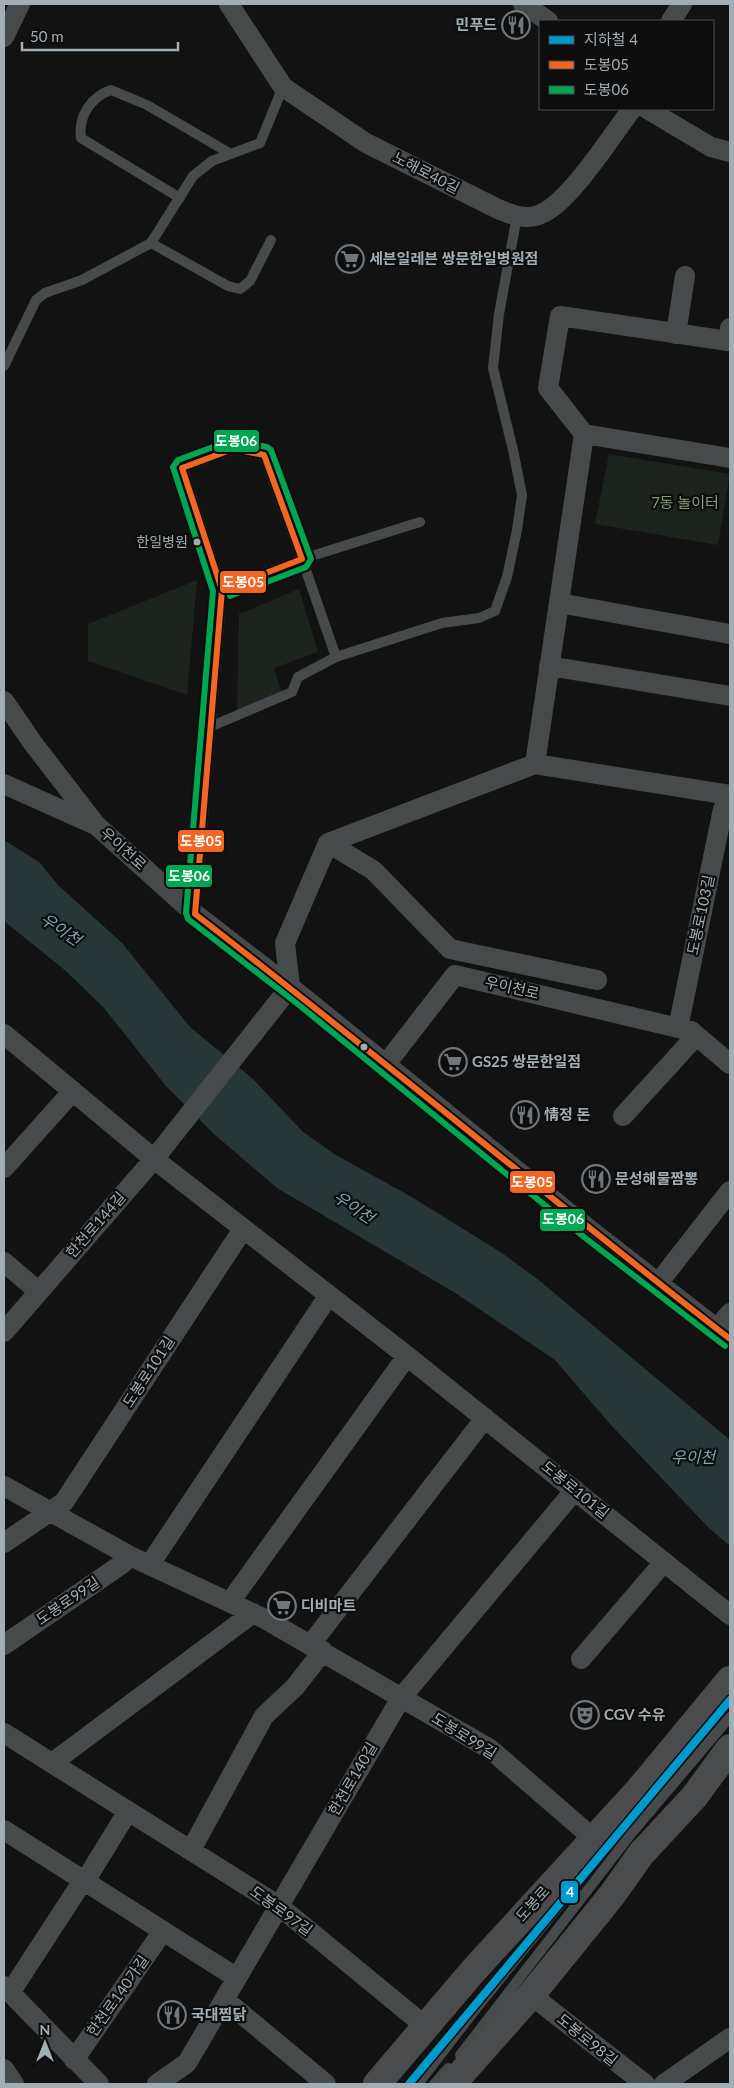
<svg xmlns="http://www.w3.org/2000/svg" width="734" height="2088" font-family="Lato,'Noto Sans KR',sans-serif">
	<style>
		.green { fill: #1d231d }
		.water { fill: #293638 }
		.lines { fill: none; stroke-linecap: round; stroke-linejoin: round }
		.service { stroke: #474a4b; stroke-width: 10 }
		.minor { stroke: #474a4b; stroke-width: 20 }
		.primary { stroke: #494b4d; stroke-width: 28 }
		.bus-1-casing { stroke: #0d0d0e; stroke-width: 10 }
		.bus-2-casing { stroke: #0d0d0e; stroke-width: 10 }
		.bus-1 { stroke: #f26522; stroke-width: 6 }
		.bus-2 { stroke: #00a651; stroke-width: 6 }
		.metro-1-casing { stroke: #0d0d0e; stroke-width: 11 }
		.metro-1 { stroke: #009bce; stroke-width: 8 }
		.bus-dot { fill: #a3aeb4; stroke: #0d0d0e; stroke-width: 2 }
		.labels { text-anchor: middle; stroke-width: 4.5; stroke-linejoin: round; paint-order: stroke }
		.bus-label { font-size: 14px; fill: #a3aeb4; stroke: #0d0d0e; text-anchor: end }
		.poi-label { font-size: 15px; font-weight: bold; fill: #a3aeb4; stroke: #0d0d0e; text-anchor: start }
		.street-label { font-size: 15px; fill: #a3aeb4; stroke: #0d0d0e }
		.park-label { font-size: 15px; fill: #849f7a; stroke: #0d0d0e }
		.water-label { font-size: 16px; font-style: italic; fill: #7aa8af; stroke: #0d0d0e }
		.line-badge { stroke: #0d0d0e; stroke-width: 2 }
		.badge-label { font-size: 14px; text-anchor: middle; font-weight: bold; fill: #fff }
	</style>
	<rect width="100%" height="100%" fill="#121213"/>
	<path class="green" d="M609,454L730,474L718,545L595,524Z
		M197,580L187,695L88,661V624Z
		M299,589L318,652L274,668L283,696L237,711L239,614Z"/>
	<path class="water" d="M4,840L39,862L58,885L122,943L190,1027L253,1079L302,1131L334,1154L410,1196L502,1253L540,1281L730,1440V1546L709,1528L610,1424L555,1360L457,1294L277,1188L215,1135L166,1086L104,1008L66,971L4,921Z"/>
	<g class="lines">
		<path class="service" d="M180,198L81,138C78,116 91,97 111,90L147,105L231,154
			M151,243L228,286L240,289L250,281L271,240
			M4,366L36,300L45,293L82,280L151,243L193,176L212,161L260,143L283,87
			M336,657L442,623L479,618L495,611L507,577L517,530L522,495L513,450L493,368L499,314L517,216
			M212,726L292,692L298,677L336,657L302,559L420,522
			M195,913L222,590L182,468L233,449L264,455L302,559L222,590
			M460,2055L631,1834L730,1717
			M418,2084L479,2005L623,1827
			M434,2084L448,2068"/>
		<path class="minor" d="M229,4L283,87L366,143L496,208C510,214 526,221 541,214C570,202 612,135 632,109
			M523,4L548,21
			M671,21L682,4
			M4,37L20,4
			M647,109L711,147L730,152
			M676,334L685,276
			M584,434L730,458
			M559,603L730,634
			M549,666L730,696
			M4,701L32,742L96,825L195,914L304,998L590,1230L730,1339
			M535,764L730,795
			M4,784L93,824
			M328,843L373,870L450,949L597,980
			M678,1028L723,809L730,810
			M4,1034L154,1159L407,1356L730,1615
			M386,1064L455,975L691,1031L730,1064
			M623,1116L696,1036
			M4,1168L73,1091
			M4,1262L39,1292
			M659,1282L730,1191
			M717,1329L730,1313
			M4,1332L154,1159L290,987L285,943L328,843L535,764L584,434L548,388L560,316L728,341L730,328
			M4,1486L130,1556L265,1619L490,1749L594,1839
			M4,1543L64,1502L243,1229
			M150,1564L329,1295
			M230,1602L407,1356
			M311,1644L485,1418
			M4,1645L122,1564L130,1556
			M581,1659L664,1562
			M4,1733L279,1906L425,2026
			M52,1763L253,1613
			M4,1830L237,1978
			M191,1850L264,1716L295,1687L323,1651
			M4,1986L99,2084
			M10,1993L84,1879L90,1873L128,1811
			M531,1995L645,2084
			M225,2000L326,2084
			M74,2060L163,1931
			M4,2069L14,2084
			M157,2084L187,2063L401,1698L575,1490
			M664,2084L730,2038"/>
		<path class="primary" d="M377,2084L473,1971L639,1790L730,1680
			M452,2084L531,1995L612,1895L641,1854L694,1797L730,1748"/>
		<defs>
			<path id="bus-1" d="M233,449L264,455L302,559L222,590L182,468Z
				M222,590L195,914C375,1053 550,1199 730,1339"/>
			<path id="bus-2" d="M230,596L306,567L311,559L271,450L267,447L232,440L178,460L173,467L213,591L186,913L188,919L299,1005L584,1237L725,1346"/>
		</defs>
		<use href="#bus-1" class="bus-1-casing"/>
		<use href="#bus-2" class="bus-2-casing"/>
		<use href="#bus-1" class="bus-1"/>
		<use href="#bus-2" class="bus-2"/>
		<defs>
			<path id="metro-1" d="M409,2084L730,1700"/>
		</defs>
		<use href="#metro-1" class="metro-1-casing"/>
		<use href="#metro-1" class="metro-1"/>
	</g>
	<defs>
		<symbol id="restaurant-ring" viewBox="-11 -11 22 22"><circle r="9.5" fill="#0d0d0e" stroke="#70777c" stroke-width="1.5"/><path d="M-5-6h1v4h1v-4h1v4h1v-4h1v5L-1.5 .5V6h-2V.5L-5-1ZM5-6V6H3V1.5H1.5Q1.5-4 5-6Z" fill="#70777c"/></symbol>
		<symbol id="supermarket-ring" viewBox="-11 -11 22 22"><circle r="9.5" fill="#0d0d0e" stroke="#70777c" stroke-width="1.5"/><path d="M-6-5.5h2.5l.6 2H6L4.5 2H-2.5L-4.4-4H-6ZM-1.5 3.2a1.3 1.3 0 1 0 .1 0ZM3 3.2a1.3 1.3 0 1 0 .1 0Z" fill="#70777c"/></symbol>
		<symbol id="theatre-ring" viewBox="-11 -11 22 22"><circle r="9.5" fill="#0d0d0e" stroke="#70777c" stroke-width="1.5"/><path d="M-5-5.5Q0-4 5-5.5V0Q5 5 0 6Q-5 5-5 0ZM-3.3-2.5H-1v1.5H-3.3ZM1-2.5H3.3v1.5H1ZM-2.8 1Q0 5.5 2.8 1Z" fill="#70777c"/></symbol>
	</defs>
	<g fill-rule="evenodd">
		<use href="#restaurant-ring" x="500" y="9" width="32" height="32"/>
		<use href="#supermarket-ring" x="334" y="243" width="32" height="32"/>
		<use href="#supermarket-ring" x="437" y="1046" width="32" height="32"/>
		<use href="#restaurant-ring" x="509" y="1099" width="32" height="32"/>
		<use href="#restaurant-ring" x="580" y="1163" width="32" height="32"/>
		<use href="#supermarket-ring" x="266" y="1590" width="32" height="32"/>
		<use href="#theatre-ring" x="569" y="1699" width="32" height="32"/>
		<use href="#restaurant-ring" x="156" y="1999" width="32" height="32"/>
	</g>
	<g class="bus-dot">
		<circle cx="197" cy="542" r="4.5"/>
		<circle cx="364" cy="1047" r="4.5"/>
	</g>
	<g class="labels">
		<g class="bus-label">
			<text x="188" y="547">한일병원</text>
		</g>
		<g class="poi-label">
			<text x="497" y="30" text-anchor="end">민푸드</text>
			<text x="369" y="264">세븐일레븐 쌍문한일병원점</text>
			<text x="472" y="1067">GS25 쌍문한일점</text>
			<text x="544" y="1120">情정 돈</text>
			<text x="615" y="1184">문성해물짬뽕</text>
			<text x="301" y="1611">디비마트</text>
			<text x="604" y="1720">CGV 수유</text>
			<text x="191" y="2020">국대찜닭</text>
		</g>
		<g class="street-label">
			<text transform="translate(426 173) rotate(27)" y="5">노해로40길</text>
			<text transform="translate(123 849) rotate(42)" y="5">우이천로</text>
			<text transform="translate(701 915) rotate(-78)" y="5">도봉로103길</text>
			<text transform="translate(512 988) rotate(13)" y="5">우이천로</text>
			<text transform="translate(96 1225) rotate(-49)" y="5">한천로144길</text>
			<text transform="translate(149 1372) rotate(-57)" y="5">도봉로101길</text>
			<text transform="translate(575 1490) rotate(39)" y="5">도봉로101길</text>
			<text transform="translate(68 1601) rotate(-34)" y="5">도봉로99길</text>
			<text transform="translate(464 1736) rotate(32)" y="5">도봉로99길</text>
			<text transform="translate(353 1779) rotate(-60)" y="5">한천로140길</text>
			<text transform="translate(533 1904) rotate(-48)" y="5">도봉로</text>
			<text transform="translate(281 1911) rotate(36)" y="5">도봉로97길</text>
			<text transform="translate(118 1996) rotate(-55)" y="5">한천로140가길</text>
			<text transform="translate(587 2040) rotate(39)" y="5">도봉로98길</text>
		</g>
		<g class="park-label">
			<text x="685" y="508">7동 놀이터</text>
		</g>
		<g class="water-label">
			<text transform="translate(61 929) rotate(34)" y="6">우이천</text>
			<text transform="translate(354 1207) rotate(34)" y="6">우이천</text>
			<text x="693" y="1463">우이천</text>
		</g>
	</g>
	<g class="line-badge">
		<rect x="213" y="429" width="47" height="24" rx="5" fill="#00a651"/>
		<rect x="219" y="570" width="48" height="24" rx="5" fill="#f26522"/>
		<rect x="177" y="829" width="48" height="24" rx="5" fill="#f26522"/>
		<rect x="165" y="864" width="48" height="24" rx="5" fill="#00a651"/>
		<rect x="509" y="1170" width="47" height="24" rx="5" fill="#f26522"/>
		<rect x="539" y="1208" width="47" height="24" rx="5" fill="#00a651"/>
		<rect x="560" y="1880" width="19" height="24" rx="5" fill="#009bce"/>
	</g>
	<g class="badge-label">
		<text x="236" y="446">도봉06</text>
		<text x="243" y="587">도봉05</text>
		<text x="201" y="846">도봉05</text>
		<text x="189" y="881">도봉06</text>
		<text x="532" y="1187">도봉05</text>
		<text x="563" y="1224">도봉06</text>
		<text x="570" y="1897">4</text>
	</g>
	<rect width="734" height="2088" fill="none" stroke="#a3aeb4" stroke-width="10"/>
	<rect x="539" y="20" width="175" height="90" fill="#0d0d0e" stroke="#494d50"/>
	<rect x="549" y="36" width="25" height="8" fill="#009bce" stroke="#494d50"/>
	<text x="584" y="45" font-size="15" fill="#a3aeb4">지하철 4</text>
	<rect x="549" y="61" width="25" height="8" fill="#f26522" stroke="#494d50"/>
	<text x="584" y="70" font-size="15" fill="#a3aeb4">도봉05</text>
	<rect x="549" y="86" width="25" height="8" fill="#00a651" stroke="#494d50"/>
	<text x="584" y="95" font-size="15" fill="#a3aeb4">도봉06</text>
	<g transform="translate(45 2043)" stroke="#0d0d0e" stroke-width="4" paint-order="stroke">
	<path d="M0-4L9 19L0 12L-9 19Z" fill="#a3aeb4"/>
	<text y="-8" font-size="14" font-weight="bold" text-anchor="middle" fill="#a3aeb4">N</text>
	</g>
	<path d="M22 42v8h156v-8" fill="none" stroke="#a3aeb4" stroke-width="2.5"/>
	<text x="30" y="42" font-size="15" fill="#a3aeb4" stroke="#0d0d0e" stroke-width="4" paint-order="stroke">50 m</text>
</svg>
